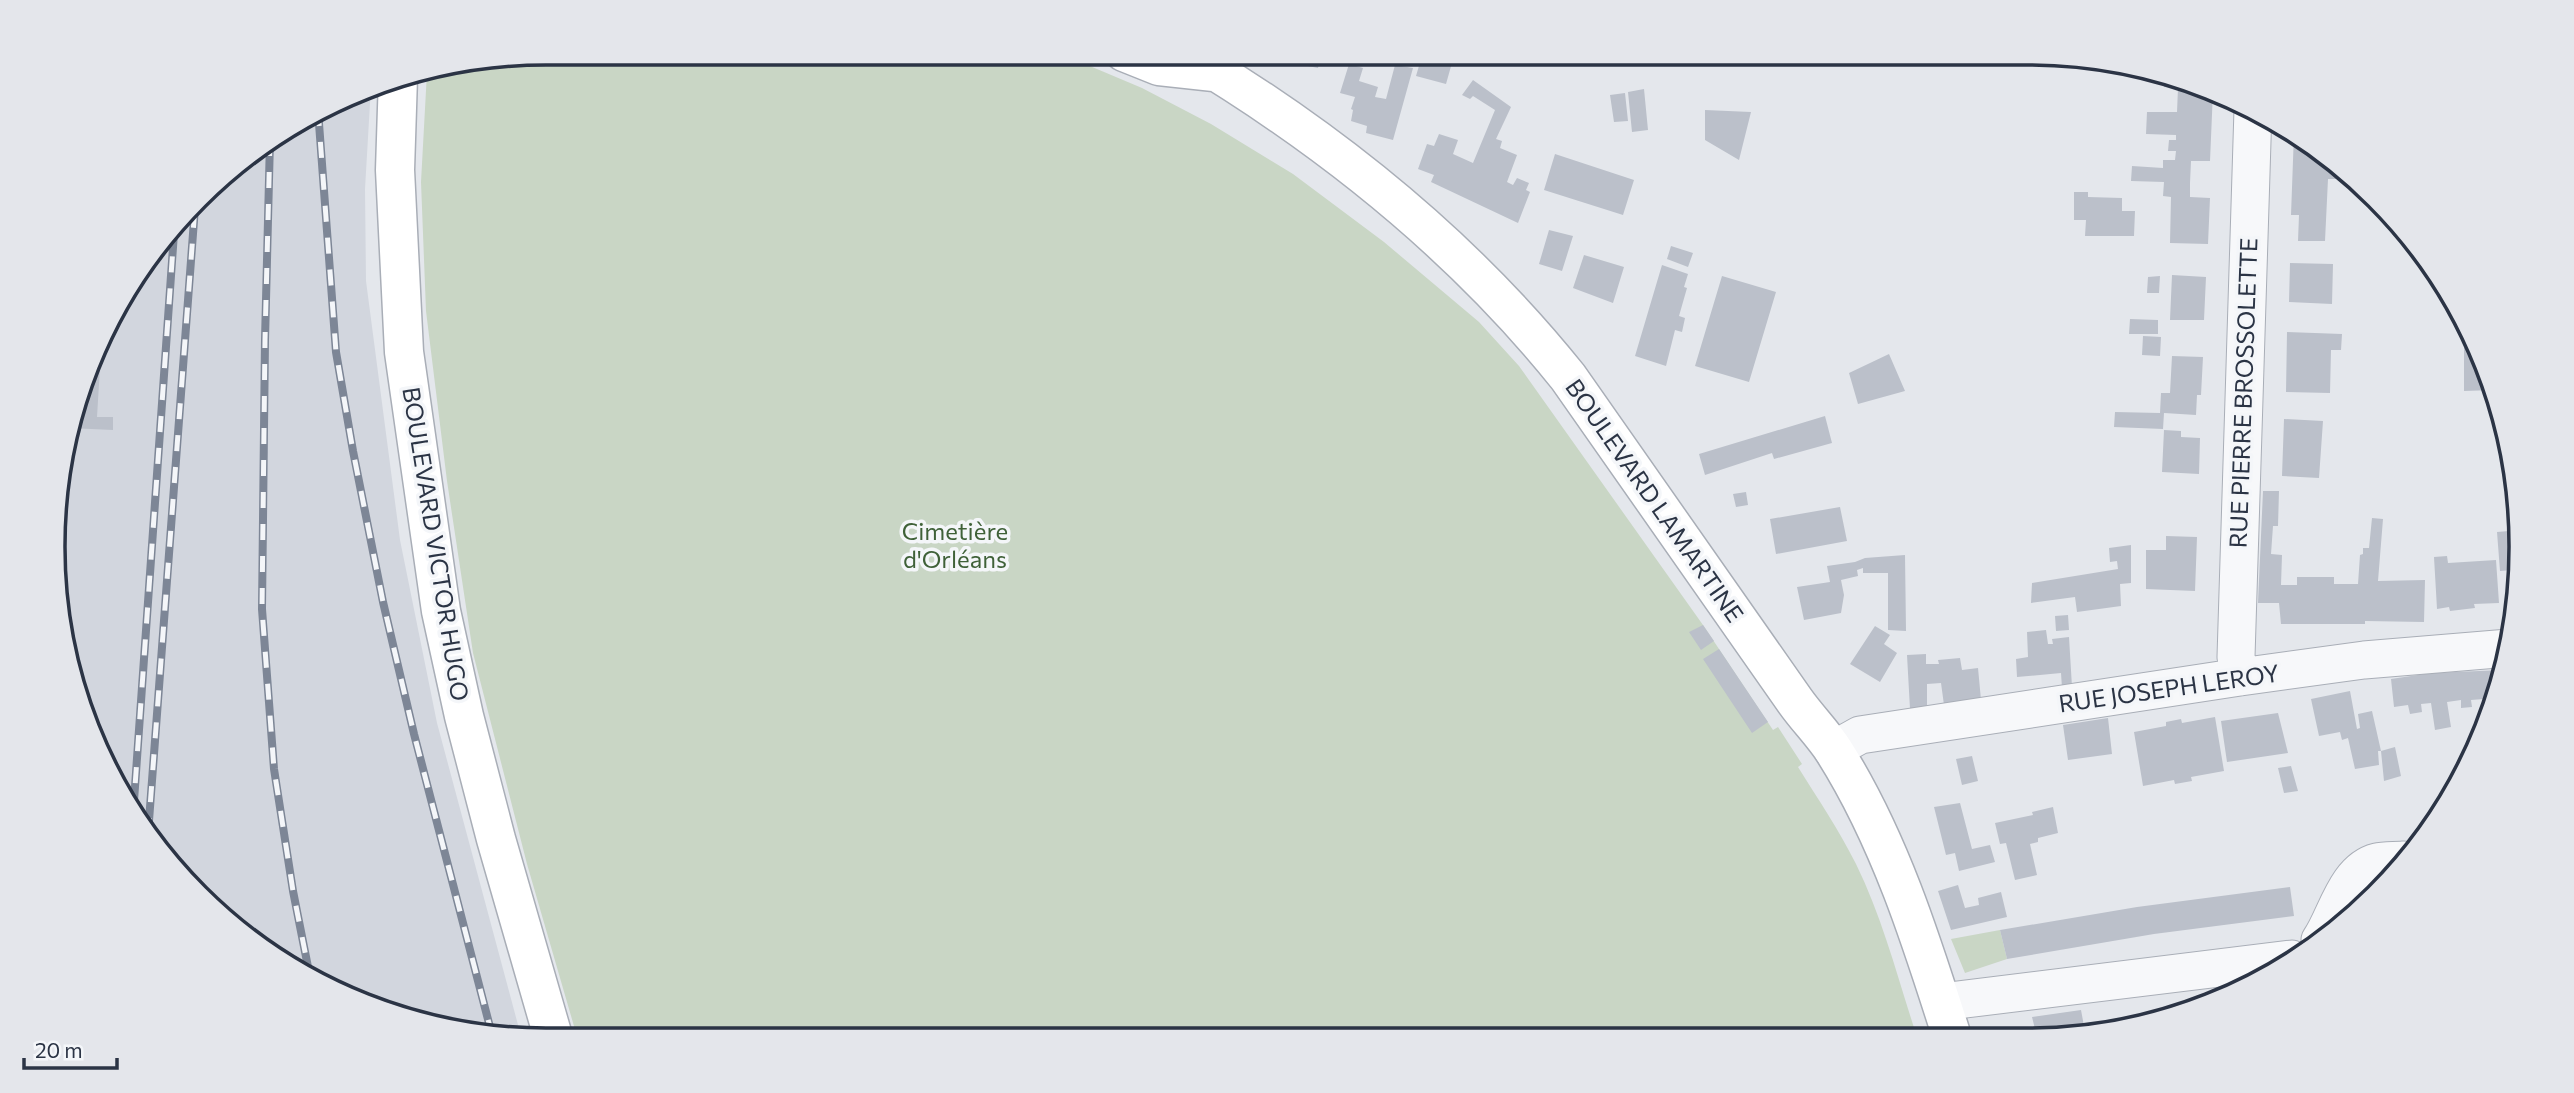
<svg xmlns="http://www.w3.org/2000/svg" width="2574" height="1093" font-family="Commissioner,sans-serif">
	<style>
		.built { fill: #d2d6de }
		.green { fill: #c9d6c5 }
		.building { fill: #bbc0ca }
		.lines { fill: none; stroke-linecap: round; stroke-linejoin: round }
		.street-casing { stroke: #a9aeb7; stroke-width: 39 }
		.secondary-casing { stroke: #a9aeb7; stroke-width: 41 }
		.street { stroke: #f7f8fa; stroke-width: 37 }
		.secondary { stroke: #fff; stroke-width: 38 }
		.rail-casing { stroke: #7d8696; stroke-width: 8 }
		.rail { stroke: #f4f6f9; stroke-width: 5; stroke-dasharray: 16; stroke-linecap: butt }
		.labels { text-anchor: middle; stroke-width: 7; stroke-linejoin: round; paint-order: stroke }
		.street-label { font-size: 24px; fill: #2b3445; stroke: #f4f6f9 }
		.park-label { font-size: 24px; fill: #3f6138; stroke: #f4f6f9 }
		.rim { fill: none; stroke: #2b3445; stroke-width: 3.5 }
	</style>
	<rect width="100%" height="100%" fill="#e4e7ec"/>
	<path class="built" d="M371,86L365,189L366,281L400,540L437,723L521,1036L388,1014L245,938L136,821L90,735L62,643L57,482L79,387L118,300L221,175L300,118Z"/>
	<path class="green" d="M547,52L1059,53L1142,88L1211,124L1293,174L1384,242L1479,322L1519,366L1703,625L1773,730L1778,727L1802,764L1798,767C1818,799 1839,830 1856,864C1883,919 1898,979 1917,1037L578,1040L527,864L473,653L447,481L426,311L421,182L427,72Z
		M2000,930L2007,959L1965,973L1951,939Z"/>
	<path class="building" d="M1275,52H1322L1318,68L1273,59Z
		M1423,52H1455L1446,84L1416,76Z
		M1501,52H1564V58L1529,62L1528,55L1501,58Z
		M1349,64L1363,68L1359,81L1378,87L1375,97L1386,99L1395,65L1413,68L1393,140L1366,133L1367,126L1351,121L1353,110L1351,109L1355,97L1340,93Z
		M2164,75L2186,79L2213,91L2210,161H2191L2190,183V197L2210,198L2208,244L2170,243L2171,197L2163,196L2164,182L2131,181L2132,166L2163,168V160H2175L2176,151H2168L2169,140H2176V135L2146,134L2147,112H2177L2178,88L2164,87Z
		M1473,80L1511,107L1496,139L1502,141L1500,148L1517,155L1507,182L1513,185L1517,178L1529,183L1526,190L1530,192L1518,223L1431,182L1434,175L1418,169L1427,144L1434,146L1439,134L1458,140L1453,154L1473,163L1495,110L1473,96L1470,99L1462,95Z
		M1644,89L1648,130L1632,132L1628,92Z
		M1625,93L1628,121L1614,122L1610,95Z
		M1705,110L1751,112L1739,160L1705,140Z
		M2294,133L2357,179H2328L2325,241H2298L2299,215H2291Z
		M1555,154L1634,180L1623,215L1544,190Z
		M2074,192H2088V197L2122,198V211H2135L2134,236H2085L2086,220H2074Z
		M1549,230L1573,236L1562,271L1539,264Z
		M1671,246L1693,253L1688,267L1667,259Z
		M1584,255L1624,267L1613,303L1573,288Z
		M2290,263L2333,264L2332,304L2289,302Z
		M1662,265L1688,274L1684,287L1687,288L1679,316L1685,318L1682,332L1675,330L1666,366L1635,356Z
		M2172,275L2206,277L2204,320H2170Z
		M1722,276L1776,292L1749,382L1695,366Z
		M2160,276L2159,293H2147L2148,277Z
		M2130,319L2158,320V334H2129Z
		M2287,332L2342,334L2341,350H2331L2330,393L2286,392Z
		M2143,336L2161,337L2160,356L2142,355Z
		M2478,347L2494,390L2464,391V348Z
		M95,351H101L97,417H113V430L69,428L79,387Z
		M1889,354L1905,391L1858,404L1849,373Z
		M2172,356L2203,357L2201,395H2197L2196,415L2164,413L2163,429L2114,427L2115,412L2160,413L2161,393H2170Z
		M1825,416L1832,443L1774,459L1772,453L1705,475L1699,454Z
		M2284,419L2323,421L2319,478L2282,476Z
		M2164,430L2181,431V437L2200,438L2199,474L2162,472Z
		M2263,491H2279L2278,526H2273L2271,554L2282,555L2281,585H2297V577H2334V584H2358L2360,555L2363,554V548H2369L2372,518L2383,519L2378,581L2425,580L2424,622L2365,621V624H2281L2279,603H2258Z
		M1746,492L1748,505L1736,507L1733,494Z
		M1840,507L1847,541L1776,554L1770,519Z
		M2509,531L2512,570L2500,571L2497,532Z
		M2166,536L2197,537L2195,591L2146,589V550H2166Z
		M2131,545V583L2120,584L2121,606L2077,612L2075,597L2031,603L2032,583L2118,569L2117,561L2110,562L2109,548Z
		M1905,555L1906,631L1888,630V573H1863V568L1857,570L1858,576L1841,580L1844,595L1841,613L1804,620L1797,587L1830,582L1827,566L1855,562L1865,558Z
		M2447,556L2448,563L2496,560L2499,603L2474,604L2475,608L2450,611L2449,607L2437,609L2434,557Z
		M2068,615L2069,630L2056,631L2055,616Z
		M1703,625L1714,641L1701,650L1689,632Z
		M1875,626L1890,635L1884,644L1897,653L1880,682L1850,664Z
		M2046,630L2048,644H2053L2052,639L2069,637L2072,687L2062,688L2061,673L2017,677L2016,659L2028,657L2027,632Z
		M1719,649L1768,722L1752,733L1703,659Z
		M1926,654V664H1939L1938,660L1960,658L1962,670L1978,668L1981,700L1944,705L1941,683L1927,684V707L1910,709L1907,655Z
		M2503,670L2497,698L2471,700L2472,707L2461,708V700L2447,702L2451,727L2435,730L2431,703L2421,704L2422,712L2410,714L2408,705L2394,707L2391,679L2431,673Z
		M2350,691L2357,729L2360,728L2358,714L2372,711L2381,751L2395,747L2401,776L2384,781L2381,751H2378L2379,765L2355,769L2348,738L2342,740L2340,732L2319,736L2311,699Z
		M2278,713L2288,753L2227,762L2221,721Z
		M2491,714L2484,727L2483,716Z
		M2215,717L2224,771L2191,777L2192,781L2175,784L2174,780L2143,786L2134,732L2166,726V722L2181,719L2182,723Z
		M2108,718L2112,754L2068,760L2063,725Z
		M1972,756L1978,781L1962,785L1956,759Z
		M2291,766L2298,791L2284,793L2278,768Z
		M1960,803L1972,849L1990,845L1995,862L1959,871L1955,853L1946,855L1934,807Z
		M2053,807L2058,833L2038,838V842L2030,844L2037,875L2015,880L2006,843L2000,844L1995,823L2033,815L2032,812Z
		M1958,885L1965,908L1979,905L1978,898L2001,892L2007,917L1951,930L1938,891Z
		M2290,887L2294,916L2154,934L2007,959L2000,930L2137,907Z
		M2081,1010L2084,1026L2064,1028L2066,1036H2026L2036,1033L2032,1017Z"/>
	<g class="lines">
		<defs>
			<path id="street" d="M2240,677L2236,657L2253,109
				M1833,750L1860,735L2240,677L2364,660L2509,648
				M2320,940C2336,917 2345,870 2377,862C2385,860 2395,861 2404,860
				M1941,1002L2292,959"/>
			<path id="secondary" d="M1124,52L1159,66L1214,72
				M1184,52C1328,138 1463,246 1568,377L1795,701C1807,718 1823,734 1834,751C1889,838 1921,939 1952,1037
				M398,77L395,170L404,352L441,611L464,716L496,839L554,1040"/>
		</defs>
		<use href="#street" class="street-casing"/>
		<use href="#secondary" class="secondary-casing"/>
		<use href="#street" class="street"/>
		<use href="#secondary" class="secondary"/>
		<defs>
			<path id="rail" d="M318,110L336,352L353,451L383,602L414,734L491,1031
				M270,140L265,340L262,609L274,769L293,891L309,972
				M133,815L174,233
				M148,834L195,207"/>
		</defs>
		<use href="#rail" class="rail-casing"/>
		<use href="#rail" class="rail"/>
	</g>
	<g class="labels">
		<g class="street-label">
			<text transform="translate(2244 393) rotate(-88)" y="8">RUE PIERRE BROSSOLETTE</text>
			<text transform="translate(1654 501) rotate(55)" y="8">BOULEVARD LAMARTINE</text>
			<text transform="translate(435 544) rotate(81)" y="8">BOULEVARD VICTOR HUGO</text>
			<text transform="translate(2169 689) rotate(-8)" y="8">RUE JOSEPH LEROY</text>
		</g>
		<g class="park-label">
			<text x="955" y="540">Cimetière<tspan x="955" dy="28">d'Orléans</tspan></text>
		</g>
	</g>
	<path d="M0 0H2574V1093H0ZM546 65H2028A481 481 0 0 1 2509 546V547A481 481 0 0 1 2028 1028H546A481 481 0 0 1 65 547V546A481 481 0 0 1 546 65Z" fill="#e4e6eb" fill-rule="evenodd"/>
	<path class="rim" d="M546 65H2028A481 481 0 0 1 2509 546V547A481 481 0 0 1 2028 1028H546A481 481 0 0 1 65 547V546A481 481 0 0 1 546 65Z"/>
	<path d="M24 1058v10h93v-10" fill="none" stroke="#2b3445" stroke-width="3.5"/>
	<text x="35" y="1058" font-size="21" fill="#2b3445" stroke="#f4f6f9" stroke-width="5" paint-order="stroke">20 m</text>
</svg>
